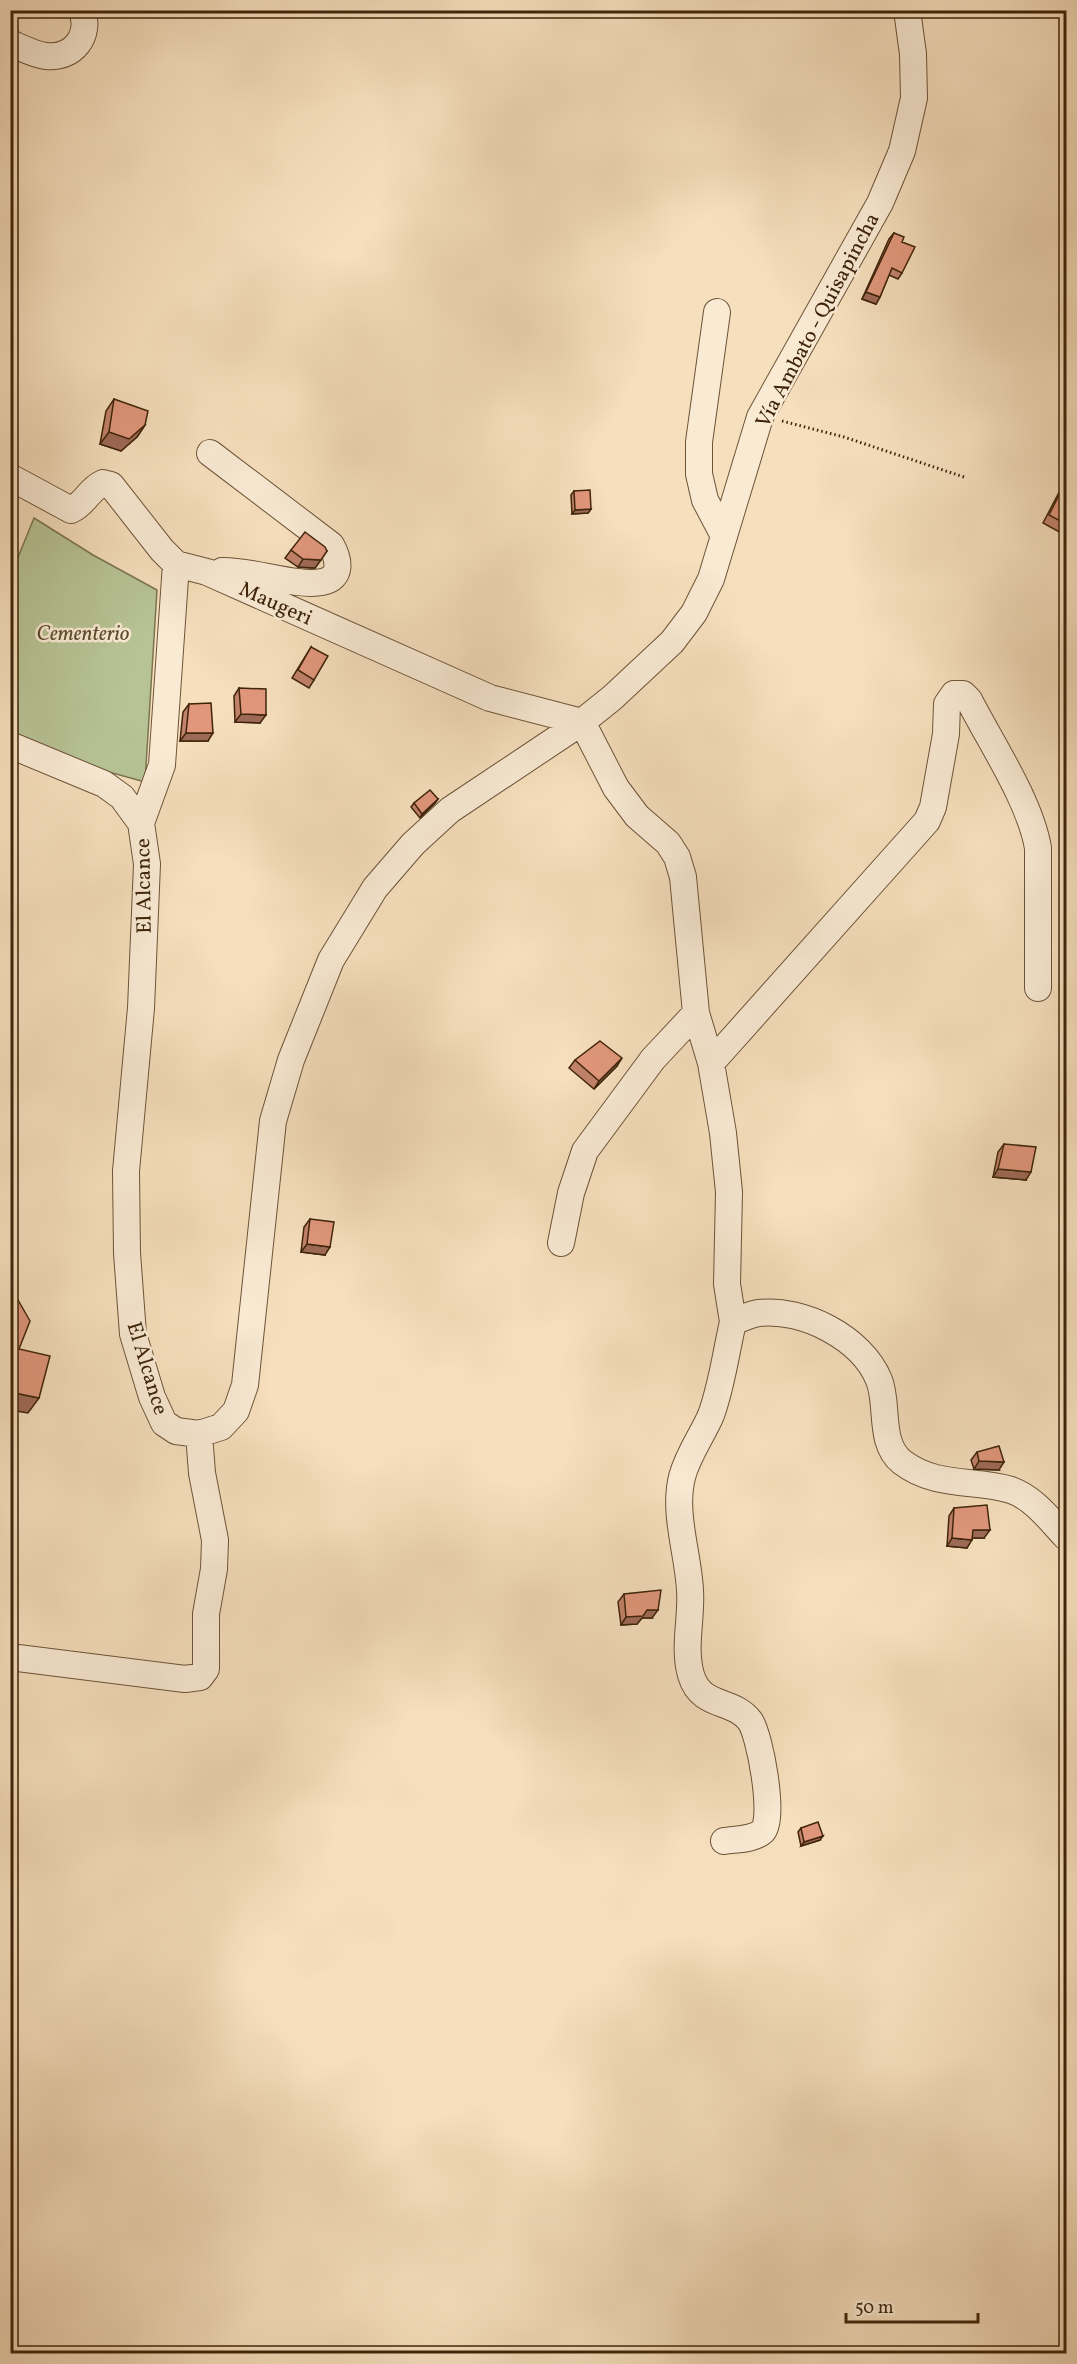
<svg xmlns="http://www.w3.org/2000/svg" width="1077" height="2364" font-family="Vollkorn,serif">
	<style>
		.green { fill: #b7c395; stroke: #7b7450; stroke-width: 1.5 }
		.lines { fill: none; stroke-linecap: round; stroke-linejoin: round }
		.minor-casing { stroke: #6d5337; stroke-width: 28 }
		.path { stroke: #3f240a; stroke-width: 3; stroke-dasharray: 1.5 3; stroke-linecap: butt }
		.minor { stroke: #f9ead4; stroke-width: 26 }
		.wall { fill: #c2826b; stroke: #3f240a; stroke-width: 1.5 }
		.shaded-wall { fill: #9e6a57; stroke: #3f240a; stroke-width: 1.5 }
		.building { fill: #e1977c; stroke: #3f240a; stroke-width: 1.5 }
		.labels { text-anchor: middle; stroke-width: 5; stroke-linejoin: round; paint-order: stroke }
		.street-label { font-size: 21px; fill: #3f240a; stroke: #f9ead4 }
		.park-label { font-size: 21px; font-style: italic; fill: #5d4c2d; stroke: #f9ead4 }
	</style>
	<rect width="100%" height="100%" fill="#f6dfbd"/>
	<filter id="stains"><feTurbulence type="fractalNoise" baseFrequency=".00333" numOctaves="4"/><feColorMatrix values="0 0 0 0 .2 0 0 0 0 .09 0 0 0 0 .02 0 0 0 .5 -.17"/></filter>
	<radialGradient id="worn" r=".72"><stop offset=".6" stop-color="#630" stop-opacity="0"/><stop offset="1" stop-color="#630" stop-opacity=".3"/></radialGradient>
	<path class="green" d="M34,518L93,555L157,590L145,782L44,754L11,740L10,577Z"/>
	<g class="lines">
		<defs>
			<path id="minor" d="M10,43C22,48 35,55 46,56C74,59 91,35 82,10
				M717,312L699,442V474L705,500L724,536
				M210,453L331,545C339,559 343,578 322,582C297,587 251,570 222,571
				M10,477L71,510C85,504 89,489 103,483L111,485L162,550L176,564L207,572L490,698L582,722
				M176,564L162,765L141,823L147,864L141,1008L126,1171L127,1253L133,1334L152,1397L164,1423L176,1431L199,1434L221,1427L236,1411L245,1385L273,1121L291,1060L331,960L375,888L413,844L450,810L582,722L612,698L672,642L694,613L711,579L760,417L880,203L902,151L914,98L913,54L907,10
				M582,722L616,788L637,816L668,843L677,857L683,877L696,1013L711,1063L723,1133L729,1192L727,1284L733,1322C741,1319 750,1314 759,1313C803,1308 862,1338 879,1380C889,1404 878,1443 902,1462C936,1488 975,1479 1011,1490C1034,1498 1050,1520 1066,1537
				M10,745L104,784L122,797L141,823
				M711,1063L927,821L933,807L946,734L947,704L954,694H963L969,700C991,743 1030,801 1038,848V988
				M561,1243L571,1193L585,1151L653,1059L696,1013
				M10,1657L185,1679L200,1677L206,1669V1614L214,1569L215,1540L202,1473L199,1434
				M724,1841C735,1839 754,1840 763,1831C775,1818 760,1735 750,1721C733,1698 701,1709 691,1675C683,1647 692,1619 690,1590C688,1553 673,1513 682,1477C688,1454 702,1436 711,1415C722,1385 726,1352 733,1322"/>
		</defs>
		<use href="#minor" class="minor-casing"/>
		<path class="path" d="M782,421L844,437L964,477"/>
		<use href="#minor" class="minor"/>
	</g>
	<path class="wall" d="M894,233L902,242V273L898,279L889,275L880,297L876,304L862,299L889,239Z
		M114,399L145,425L137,437L121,451L100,444L106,411Z
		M1066,479V529L1063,534L1043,523Z
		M574,491L591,509L588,513L572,514L571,495Z
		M291,550L327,551L315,568H311L298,567L285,558Z
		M311,647L314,680L309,688L292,678Z
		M239,688L260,723L235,722L234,696Z
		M189,704L208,741H180L183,712Z
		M438,799L435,803L420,818L411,807L414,803Z
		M575,1060L617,1066L594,1089L569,1068Z
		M1004,1144L1026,1180L993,1177L998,1152Z
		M310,1219L325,1255L301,1252L304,1227Z
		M977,1452L999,1470L974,1469L971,1460Z
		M954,1508L984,1538H972L967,1548L947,1546L949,1516Z
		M624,1594L652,1618H642L637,1624L621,1625L618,1602Z
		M801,1828L820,1840L801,1846L798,1832Z"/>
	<path class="shaded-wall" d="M866,292L880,297L876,304L862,299Z
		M145,425L137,437L121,451L100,444L109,432Z
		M591,509L588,513L572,514L575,510Z
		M303,559L321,560L315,568L298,567Z
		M241,714L266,715L260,723L235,722Z
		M186,733H213L208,741H180Z
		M438,799L435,803L420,818L422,814Z
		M622,1058L617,1066L594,1089L599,1081Z
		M998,1169L1031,1172L1026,1180L993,1177Z
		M307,1244L330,1247L325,1255L301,1252Z
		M10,1392L39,1398L28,1413L10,1410Z
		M979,1461L1004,1462L999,1470L974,1469Z
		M973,1530H990L984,1538H967Z
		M952,1538L972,1540L967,1548L947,1546Z
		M647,1610H658L652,1618H642L637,1624L621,1625L626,1617Z
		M823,1836L820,1840L801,1846L804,1842Z"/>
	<path class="building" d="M894,233L904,237L902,242L915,247L902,273L892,268L880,297L866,292Z
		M114,399L148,411L145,425L129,439L109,432Z
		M1066,481V524L1049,515Z
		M590,490L591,509L575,510L574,491Z
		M305,532L325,547L327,551L321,560L303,559L291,550Z
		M311,647L328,656L314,680L298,670Z
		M239,688L266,689V715L241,714Z
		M211,703L213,733H186L189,704Z
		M430,790L438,799L422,814L414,803Z
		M600,1041L622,1058L599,1081L575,1060Z
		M1004,1144L1036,1147L1031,1172L998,1169Z
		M310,1219L334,1222L330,1247L307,1244Z
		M10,1286L30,1321L19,1349L50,1356L39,1398L10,1392Z
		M999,1446L1004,1462L979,1461L977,1452Z
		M987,1505L990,1530H973L972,1540L952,1538L954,1508Z
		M661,1590L658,1610H647L643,1616L626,1617L624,1594Z
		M818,1822L823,1836L804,1842L801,1828Z"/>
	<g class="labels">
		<g class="street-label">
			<text transform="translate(817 320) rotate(-62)" y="7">Vía Ambato - Quisapincha</text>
			<text transform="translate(276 603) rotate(24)" y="7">Maugeri</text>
			<text transform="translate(143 886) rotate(-91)" y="7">El Alcance</text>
			<text transform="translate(148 1368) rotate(73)" y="7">El Alcance</text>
		</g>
		<g class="park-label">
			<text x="83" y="640">Cementerio</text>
		</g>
	</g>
	<rect width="1077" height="2364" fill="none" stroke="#f6dfbd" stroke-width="36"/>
	<rect x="12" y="12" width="1053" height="2340" fill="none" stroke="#3f240a" stroke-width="3"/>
	<rect x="18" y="18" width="1041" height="2328" fill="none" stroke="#3f240a" stroke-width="1.5"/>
	<path d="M846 2313v9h132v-9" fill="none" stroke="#3f240a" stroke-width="3"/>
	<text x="855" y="2313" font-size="18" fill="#3f240a" stroke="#f9ead4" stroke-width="4.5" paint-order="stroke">50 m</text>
	<rect width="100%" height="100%" filter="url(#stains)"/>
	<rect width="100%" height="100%" fill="url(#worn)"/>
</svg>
